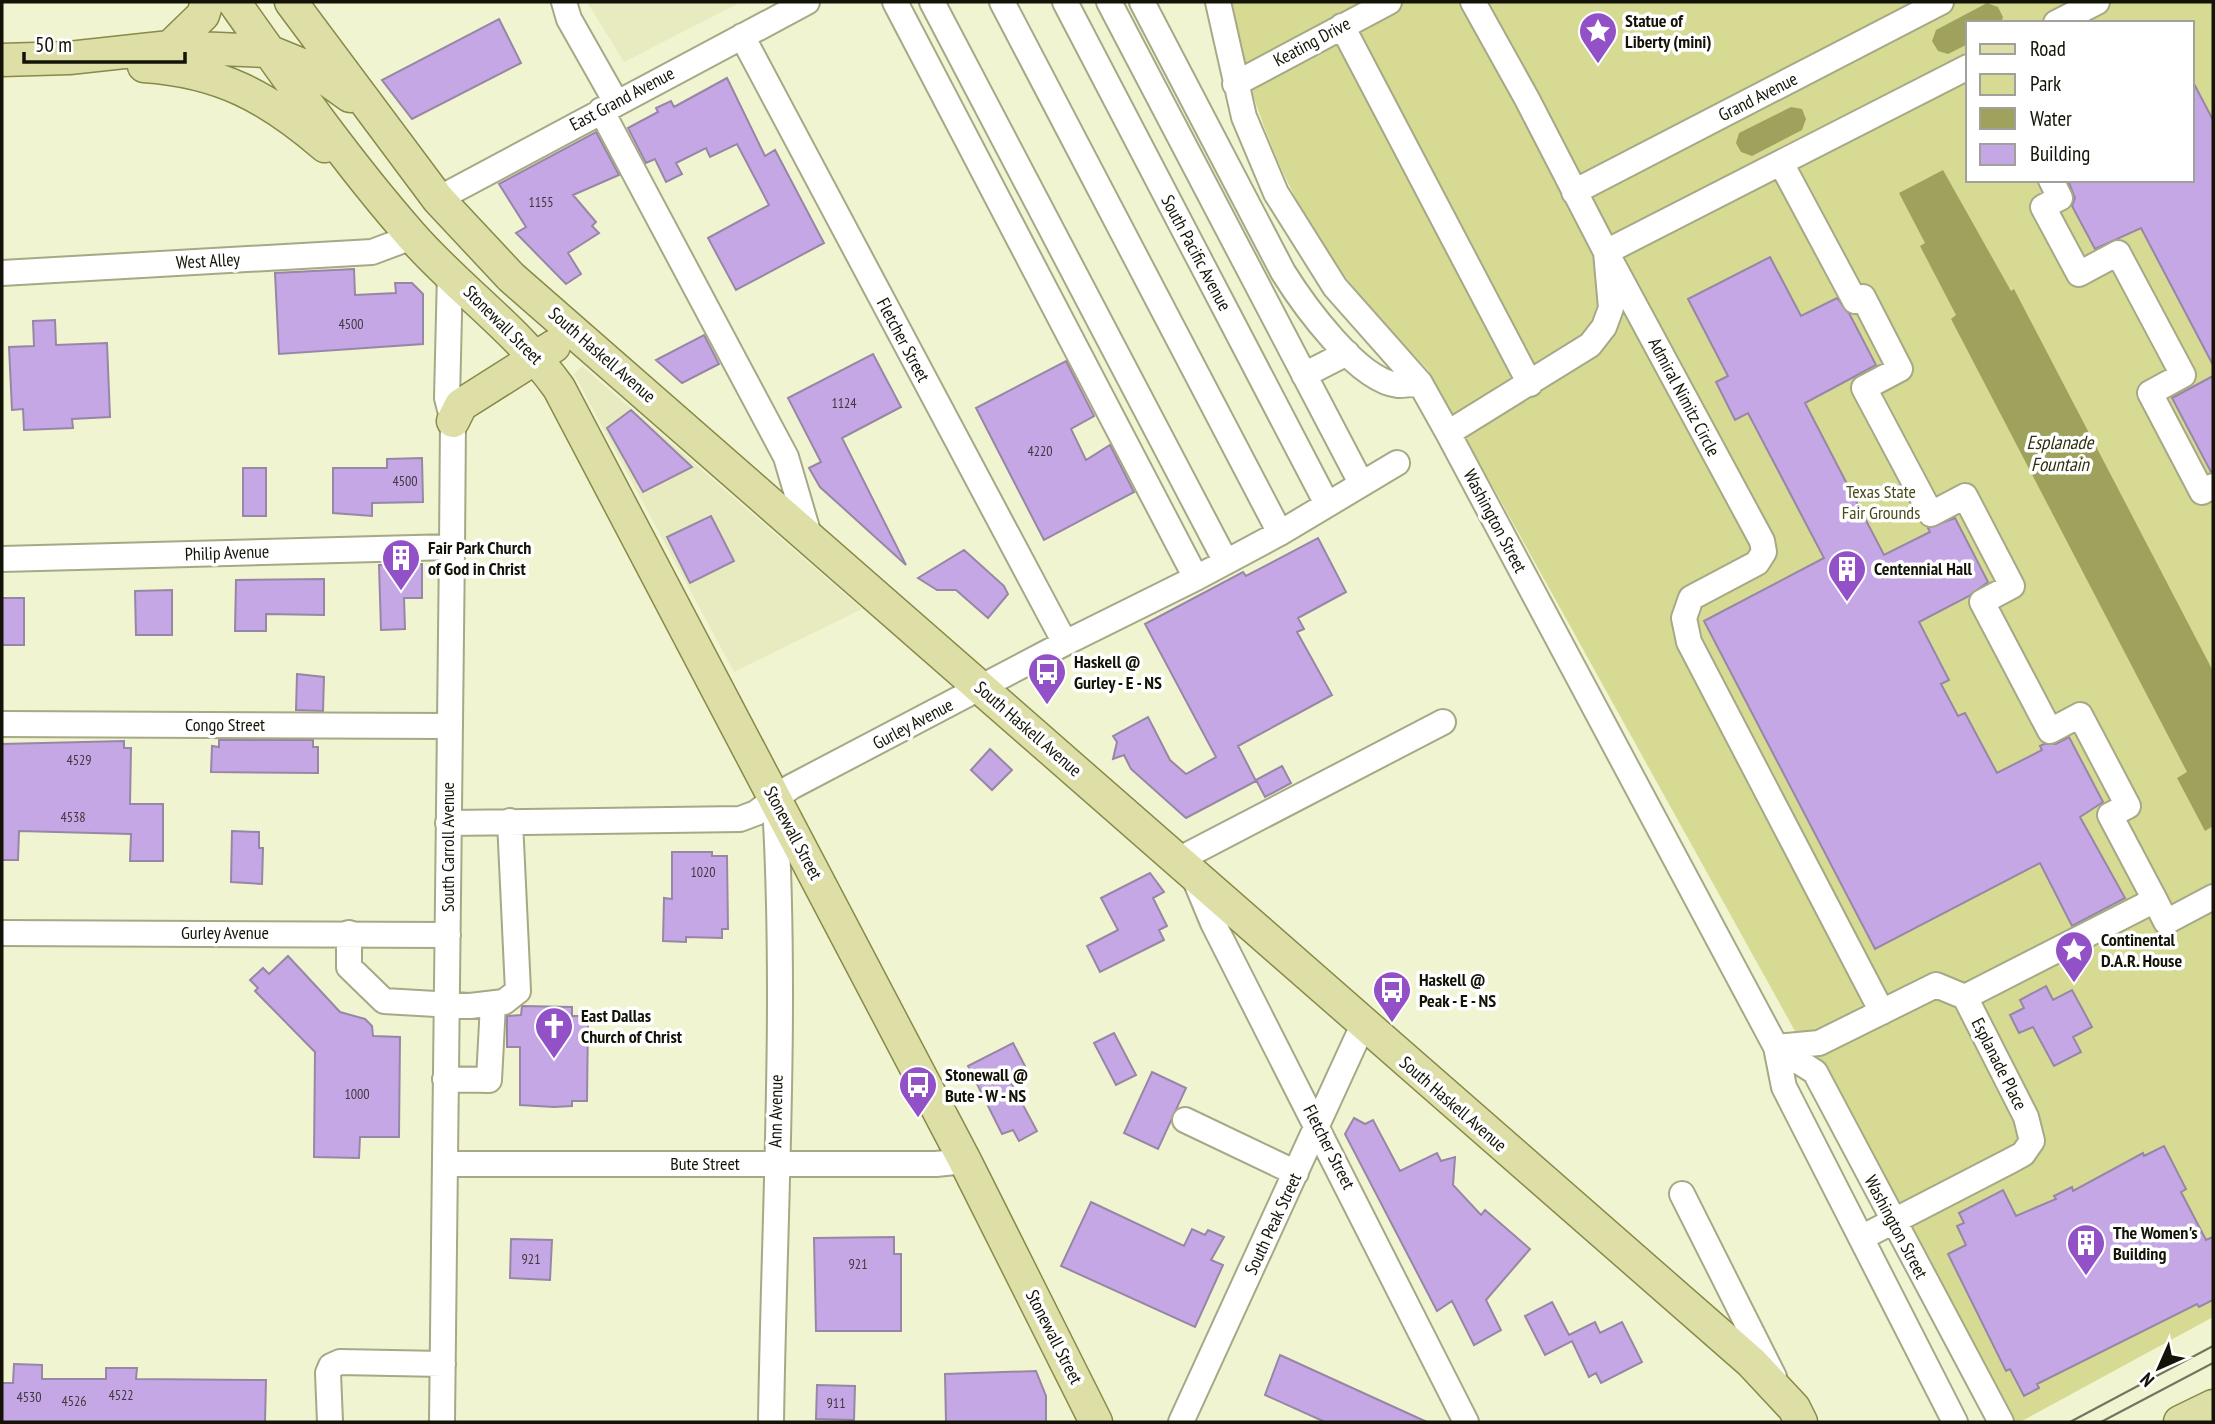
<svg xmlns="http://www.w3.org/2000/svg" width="2215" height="1424" font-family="'PT Sans Narrow',sans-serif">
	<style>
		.built { fill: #e8ebbf }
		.green { fill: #d6da93; fill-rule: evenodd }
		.water { fill: #9fa25d }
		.building { fill: #c6a7e5; stroke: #9687a6; stroke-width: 2 }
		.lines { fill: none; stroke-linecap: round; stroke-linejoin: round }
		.minor-casing { stroke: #a6a886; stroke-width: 28 }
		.major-casing { stroke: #878a49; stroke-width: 35 }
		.minor { stroke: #fff; stroke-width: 24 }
		.major { stroke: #dddfa7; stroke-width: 32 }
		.tram { stroke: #73745e; stroke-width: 2 }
		.labels { text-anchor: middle; stroke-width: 7; stroke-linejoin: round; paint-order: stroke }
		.number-label { font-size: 14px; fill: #40383e }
		.poi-label { font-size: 18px; font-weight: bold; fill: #131307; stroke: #fff; text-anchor: start }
		.street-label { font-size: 18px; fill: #131307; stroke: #fff }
		.park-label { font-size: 18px; fill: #494b16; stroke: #fff }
		.water-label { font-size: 19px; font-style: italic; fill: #2f3010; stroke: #fff }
	</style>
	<rect width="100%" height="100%" fill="#f1f4d0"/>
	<path class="built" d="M587,2H741L624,62Z
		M582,366L862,609L734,672L574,374Z"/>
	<path class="green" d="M1229,2H2213V1317L2020,1422H2012L1428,370C1399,339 1369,308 1343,274C1285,198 1247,95 1229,2ZM1968,23H2192V180H1968Z"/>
	<path class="water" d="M1987,3L1998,7L2003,17L2001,23H1968V44L1948,54L1938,51L1932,41L1936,30Z
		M1791,107L1802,109L1806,119L1802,130L1752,156L1741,152L1736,143L1739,133Z
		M1943,170L2011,291L2014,289L2213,671V826L2205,831L2177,778L2187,772L1951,319L1956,315L1920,246L1925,243L1899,193Z"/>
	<path class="building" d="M499,19L521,63L412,119L382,80Z
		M727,78L765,156L775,150L824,243L736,290L708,238L769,205L737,144L710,157L706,148L676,163L682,174L666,182L655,159L646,163L628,128L658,112L656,108L671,101L674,107Z
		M2192,80L2213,120V365L2141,228L2095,249L2072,206L2075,198L2068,180H2192Z
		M596,132L619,175L573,195L596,222L592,226L599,233L568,253L581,274L566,284L516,233L526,227L499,184Z
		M1770,257L1801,316L1837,298L1850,315L1876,365L1805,403L1884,555L1930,532L1928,528L1955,518L1988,582L1969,596L1919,622L1949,680L1941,684L1958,716L1965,713L1997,773L2042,750L2040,746L2044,744H2056L2069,737L2103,802L2080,817L2125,898L2072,926L2040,863L1875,949L1704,621L1824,558L1748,413L1735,420L1716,382L1728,376L1688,299Z
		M354,269L355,295L396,293L395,283H412L423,294V344L279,354L275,273Z
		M55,320L56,345L107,343L110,417L72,419L73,428L24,430L23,409L12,410L9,347L34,346L33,321Z
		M704,335L719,364L682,383L656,360Z
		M873,354L901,407L842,438L906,565L820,487L809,468L821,462L788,398Z
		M1066,361L1094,416L1071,429L1086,460L1110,445L1134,492L1044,540L976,408Z
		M2213,376V471L2211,472L2172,398Z
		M631,410L692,467L643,492L607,428Z
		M422,458L423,502L372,503V516L333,513V468H387V459Z
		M243,468H266V516H243Z
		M711,516L734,561L690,583L667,537Z
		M1318,538L1346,592L1298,618L1304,629L1297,632L1332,695L1238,746L1256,781L1186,818L1131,769L1124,755L1113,759L1117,742L1113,736L1148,717L1170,760L1186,774L1216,757L1145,624L1243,572L1246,576Z
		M964,550L1004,586L1008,594L988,618L956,590H937L918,578Z
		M422,564V598H404L405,629L381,630L379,565Z
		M324,579V615L266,614V631H235L236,580Z
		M172,590V635H136L135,591Z
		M2,598H24V645H2Z
		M297,674L324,677L323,711L296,710Z
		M219,740H313V747H318V773L211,772L212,746L219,747Z
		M124,741V748H131L130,804H163V861H130L131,834L19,831L18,860H2V744Z
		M990,749L1012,770L992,790L971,770Z
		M1282,766L1291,783L1265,797L1256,780Z
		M232,831L259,832V848H263L262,884L231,882Z
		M672,852H712V856H727L728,929H722V938L686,937V942L663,941L664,898L672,899Z
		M1150,873L1164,892L1153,898L1167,926L1159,930L1164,940L1100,972L1087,946L1118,930L1101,898Z
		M288,956L340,1012L365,1019L372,1026L373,1036L400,1037L399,1137H360L359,1158L314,1157L315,1052L255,991L258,988L250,980L263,968L269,974Z
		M2046,986L2053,1000L2072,990L2092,1027L2073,1037L2081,1052L2054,1066L2033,1027L2019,1033L2010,1015L2024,1008L2020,1000Z
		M522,1006L572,1007V1016H588L587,1101H572V1106L554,1107L520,1105V1047H507V1016L521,1015Z
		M1114,1033L1136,1075L1116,1085L1094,1043Z
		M1013,1043L1027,1070L1009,1079L1037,1131L1019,1141L1013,1130L1002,1134L968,1066Z
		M1152,1072L1186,1088L1158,1149L1124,1133Z
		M1354,1118L1365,1124L1373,1120L1400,1171L1437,1153L1441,1161L1455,1157L1453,1185L1481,1215L1485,1210L1530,1249L1486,1300L1501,1330L1474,1345L1452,1301L1437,1311L1345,1134Z
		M2164,1146L2186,1189L2181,1192L2206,1240L2213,1237V1300L2199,1307L2197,1304L2037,1384L2039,1388L2024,1396L2010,1369L2006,1371L1948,1254L1966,1245L1957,1226L1964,1223L1959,1213L2003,1190L2016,1216L2056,1199L2054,1196L2072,1187L2073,1191L2143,1153L2144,1156Z
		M1091,1202L1184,1246L1192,1229L1205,1235L1208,1230L1224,1237L1211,1260L1223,1265L1195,1327L1061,1266Z
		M894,1237V1254H901V1331H816L814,1238Z
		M511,1239L552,1240L550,1280L510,1278Z
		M1552,1302L1569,1335L1595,1322L1600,1333L1622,1322L1642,1362L1601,1383L1596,1373L1589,1377L1572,1341L1545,1355L1525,1316Z
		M1280,1355L1427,1422H1325L1265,1395Z
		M14,1364L42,1365V1379H106V1368H137L136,1379L266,1380L265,1422H2V1383H13Z
		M1036,1371L1046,1396V1422H946L945,1374Z
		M817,1385L855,1386L854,1420L816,1419Z"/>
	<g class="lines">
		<defs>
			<path id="minor" d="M564,2L569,19L616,102
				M895,2L1196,578
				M932,2L1226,562
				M1002,2L1280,533
				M1065,2L1327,504
				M1109,2L1361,483
				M1142,2L1283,272C1303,304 1358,381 1398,385C1405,385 1413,384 1420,383
				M1218,2L1244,117L1276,193L1335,287L1420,383L1448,433L1776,1047L1784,1087L1955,1422
				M2056,23L2097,2
				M1342,26L1530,384
				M742,36L1065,643
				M1235,84L1389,2
				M601,110L786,457L809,535
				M1781,163L1855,301L1863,297L1900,369L1864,388L1931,514L1965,496L2012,586L1982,602L2050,731L2080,715L2128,806L2110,815L2155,900
				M2051,180L2060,198L2043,207L2079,274L2118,253L2183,375L2150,393L2202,492L2213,486
				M1574,192L1941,2
				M438,199L807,2
				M2,273L372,252L412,237
				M1304,375L1347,353
				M1448,433L1590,345L1604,327L1611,308L1606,252L1527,99L1473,2
				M2,559L452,547
				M2,724L449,726
				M448,823L740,819L756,813L791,787L1065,643L1196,578L1280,533L1397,463
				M1178,860L1443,722
				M1193,875L1213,923L1466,1422
				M2,933L448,935
				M349,933V967L384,1001L470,1006L504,1002L518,991L510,821
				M1882,1012L1689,642L1684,618L1691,598L1757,563L1764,552L1762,541L1606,252L1968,67
				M1776,1047L1815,1072L2001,1422
				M1776,1047L1819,1043L1936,985L1965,997
				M445,1079L489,1080L493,1004
				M1185,1120L1296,1173
				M445,1164H936L965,1161
				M1682,1194L1774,1377
				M1861,1238L2010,1161L2023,1154L2032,1141L2026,1117L1965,997L2155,900L2166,922L2213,897
				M330,1422L328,1373L331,1366L340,1362L443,1364
				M442,1422L452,547L453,421L447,398L450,273
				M771,1422C774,1218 787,1008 775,804
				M1181,1422L1363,1025"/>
			<path id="major" d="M234,2C290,81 347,162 411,235C458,289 517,329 559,388L965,1161L1096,1422
				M291,2L438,199L511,277L1751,1362L1794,1408L1801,1422
				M170,47L203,15L207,2
				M2,60L69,58L170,47L268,51L312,69L350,96
				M144,66C220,71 268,97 325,146
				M453,421L461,405L554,346
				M2180,1422L2213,1406"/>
		</defs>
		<use href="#minor" class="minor-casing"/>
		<use href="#major" class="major-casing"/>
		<use href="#minor" class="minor"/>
		<use href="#major" class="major"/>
		<path class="tram" d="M2070,1422L2213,1346
			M2101,1422L2213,1363"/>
	</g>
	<defs>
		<symbol id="sight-pin" viewBox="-11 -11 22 30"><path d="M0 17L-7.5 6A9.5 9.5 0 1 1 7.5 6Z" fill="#9251c7" stroke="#fff"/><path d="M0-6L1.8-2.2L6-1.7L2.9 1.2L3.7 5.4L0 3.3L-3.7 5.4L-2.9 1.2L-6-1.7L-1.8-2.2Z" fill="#fff"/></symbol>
		<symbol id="building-pin" viewBox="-11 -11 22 30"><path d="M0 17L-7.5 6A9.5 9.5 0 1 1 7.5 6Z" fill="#9251c7" stroke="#fff"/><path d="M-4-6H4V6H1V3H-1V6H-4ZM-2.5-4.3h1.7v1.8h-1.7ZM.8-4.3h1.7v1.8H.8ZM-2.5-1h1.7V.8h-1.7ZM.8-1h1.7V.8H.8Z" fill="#fff"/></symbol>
		<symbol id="bus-pin" viewBox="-11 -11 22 30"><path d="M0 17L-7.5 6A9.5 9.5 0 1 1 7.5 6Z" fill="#9251c7" stroke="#fff"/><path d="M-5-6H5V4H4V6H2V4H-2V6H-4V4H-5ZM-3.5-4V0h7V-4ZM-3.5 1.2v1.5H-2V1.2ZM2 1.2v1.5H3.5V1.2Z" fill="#fff"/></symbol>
		<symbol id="church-pin" viewBox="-11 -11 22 30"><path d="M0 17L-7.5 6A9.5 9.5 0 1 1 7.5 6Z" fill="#9251c7" stroke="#fff"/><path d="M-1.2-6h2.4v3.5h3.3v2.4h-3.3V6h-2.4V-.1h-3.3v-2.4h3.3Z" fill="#fff"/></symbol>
	</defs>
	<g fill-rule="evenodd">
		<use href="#sight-pin" x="1576" y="9" width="44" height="60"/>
		<use href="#building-pin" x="379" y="536" width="44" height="60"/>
		<use href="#building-pin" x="1825" y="547" width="44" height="60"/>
		<use href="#bus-pin" x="1025" y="650" width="44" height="60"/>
		<use href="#sight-pin" x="2052" y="928" width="44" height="60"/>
		<use href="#bus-pin" x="1370" y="968" width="44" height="60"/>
		<use href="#church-pin" x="532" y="1004" width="44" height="60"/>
		<use href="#bus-pin" x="896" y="1063" width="44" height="60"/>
		<use href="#building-pin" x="2064" y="1221" width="44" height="60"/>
	</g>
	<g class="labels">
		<g class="number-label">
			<text x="541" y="207">1155</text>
			<text x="351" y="329">4500</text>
			<text x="844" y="408">1124</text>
			<text x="1040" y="456">4220</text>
			<text x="405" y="486">4500</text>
			<text x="79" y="765">4529</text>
			<text x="73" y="822">4538</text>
			<text x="703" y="877">1020</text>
			<text x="357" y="1099">1000</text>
			<text x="531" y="1264">921</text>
			<text x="858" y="1269">921</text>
			<text x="121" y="1400">4522</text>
			<text x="29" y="1402">4530</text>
			<text x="74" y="1406">4526</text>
			<text x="836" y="1408">911</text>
		</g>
		<g class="poi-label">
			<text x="1625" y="27">Statue of<tspan x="1625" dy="21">Liberty (mini)</tspan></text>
			<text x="428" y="554">Fair Park Church<tspan x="428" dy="21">of God in Christ</tspan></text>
			<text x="1874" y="575">Centennial Hall</text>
			<text x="1074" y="668">Haskell @<tspan x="1074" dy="21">Gurley - E - NS</tspan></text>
			<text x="2101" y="946">Continental<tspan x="2101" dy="21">D.A.R. House</tspan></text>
			<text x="1419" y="986">Haskell @<tspan x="1419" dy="21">Peak - E - NS</tspan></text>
			<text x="581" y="1022">East Dallas<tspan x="581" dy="21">Church of Christ</tspan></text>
			<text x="945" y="1081">Stonewall @<tspan x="945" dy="21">Bute - W - NS</tspan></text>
			<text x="2113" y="1239">The Women's<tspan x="2113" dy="21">Building</tspan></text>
		</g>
		<g class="street-label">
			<text transform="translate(1312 42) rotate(-28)" y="6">Keating Drive</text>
			<text transform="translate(1758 97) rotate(-27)" y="6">Grand Avenue</text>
			<text transform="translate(622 99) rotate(-28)" y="6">East Grand Avenue</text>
			<text transform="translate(1196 253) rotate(62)" y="6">South Pacific Avenue</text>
			<text transform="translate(208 261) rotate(-3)" y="6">West Alley</text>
			<text transform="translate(503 325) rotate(45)" y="6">Stonewall Street</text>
			<text transform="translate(903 340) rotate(62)" y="6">Fletcher Street</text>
			<text transform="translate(602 355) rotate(41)" y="6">South Haskell Avenue</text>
			<text transform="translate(1684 397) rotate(62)" y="6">Admiral Nimitz Circle</text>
			<text transform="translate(1495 521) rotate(62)" y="6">Washington Street</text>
			<text transform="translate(227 553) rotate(-2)" y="6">Philip Avenue</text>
			<text transform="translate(913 724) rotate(-28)" y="6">Gurley Avenue</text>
			<text x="225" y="731">Congo Street</text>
			<text transform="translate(1028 729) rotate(41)" y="6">South Haskell Avenue</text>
			<text transform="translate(793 833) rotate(62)" y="6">Stonewall Street</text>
			<text transform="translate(448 847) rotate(-90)" y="6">South Carroll Avenue</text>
			<text x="225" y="939">Gurley Avenue</text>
			<text transform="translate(1999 1064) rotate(63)" y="6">Esplanade Place</text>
			<text transform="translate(1453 1104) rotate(41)" y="6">South Haskell Avenue</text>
			<text transform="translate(776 1111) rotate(-89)" y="6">Ann Avenue</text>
			<text transform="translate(1329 1147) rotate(63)" y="6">Fletcher Street</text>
			<text x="705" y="1170">Bute Street</text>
			<text transform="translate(1273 1224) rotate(-65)" y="6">South Peak Street</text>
			<text transform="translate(1896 1227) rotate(62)" y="6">Washington Street</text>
			<text transform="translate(1054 1337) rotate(63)" y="6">Stonewall Street</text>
		</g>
		<g class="park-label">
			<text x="1881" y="498">Texas State<tspan x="1881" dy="21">Fair Grounds</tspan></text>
		</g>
		<g class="water-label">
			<text x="2060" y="449">Esplanade<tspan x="2060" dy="22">Fountain</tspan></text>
		</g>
	</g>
	<rect width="2215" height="1424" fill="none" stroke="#131307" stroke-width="7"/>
	<rect x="1966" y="21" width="228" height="161" fill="#ffffff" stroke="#a1a19c" stroke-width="2"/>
	<rect x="1980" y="44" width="35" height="10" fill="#dddfa7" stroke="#a1a19c" stroke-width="2"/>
	<text x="2030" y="56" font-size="21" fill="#131307">Road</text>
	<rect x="1980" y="74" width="35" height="21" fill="#d6da93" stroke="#a1a19c" stroke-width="2"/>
	<text x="2030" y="91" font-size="21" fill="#131307">Park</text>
	<rect x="1980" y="108" width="35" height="21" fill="#9fa25d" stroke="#a1a19c" stroke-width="2"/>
	<text x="2030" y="126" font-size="21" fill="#131307">Water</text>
	<rect x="1980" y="144" width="35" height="21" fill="#c6a7e5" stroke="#a1a19c" stroke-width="2"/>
	<text x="2030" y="161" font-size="21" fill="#131307">Building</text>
	<g transform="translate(2159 1368) rotate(225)" stroke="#ffffff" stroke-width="5" paint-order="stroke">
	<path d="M0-5L12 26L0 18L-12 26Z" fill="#131307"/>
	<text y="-10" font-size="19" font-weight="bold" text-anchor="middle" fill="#131307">N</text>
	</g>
	<path d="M24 52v10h161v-10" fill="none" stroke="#131307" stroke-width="3.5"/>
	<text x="35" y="52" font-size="21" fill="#131307" stroke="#ffffff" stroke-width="5" paint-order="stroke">50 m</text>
</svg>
